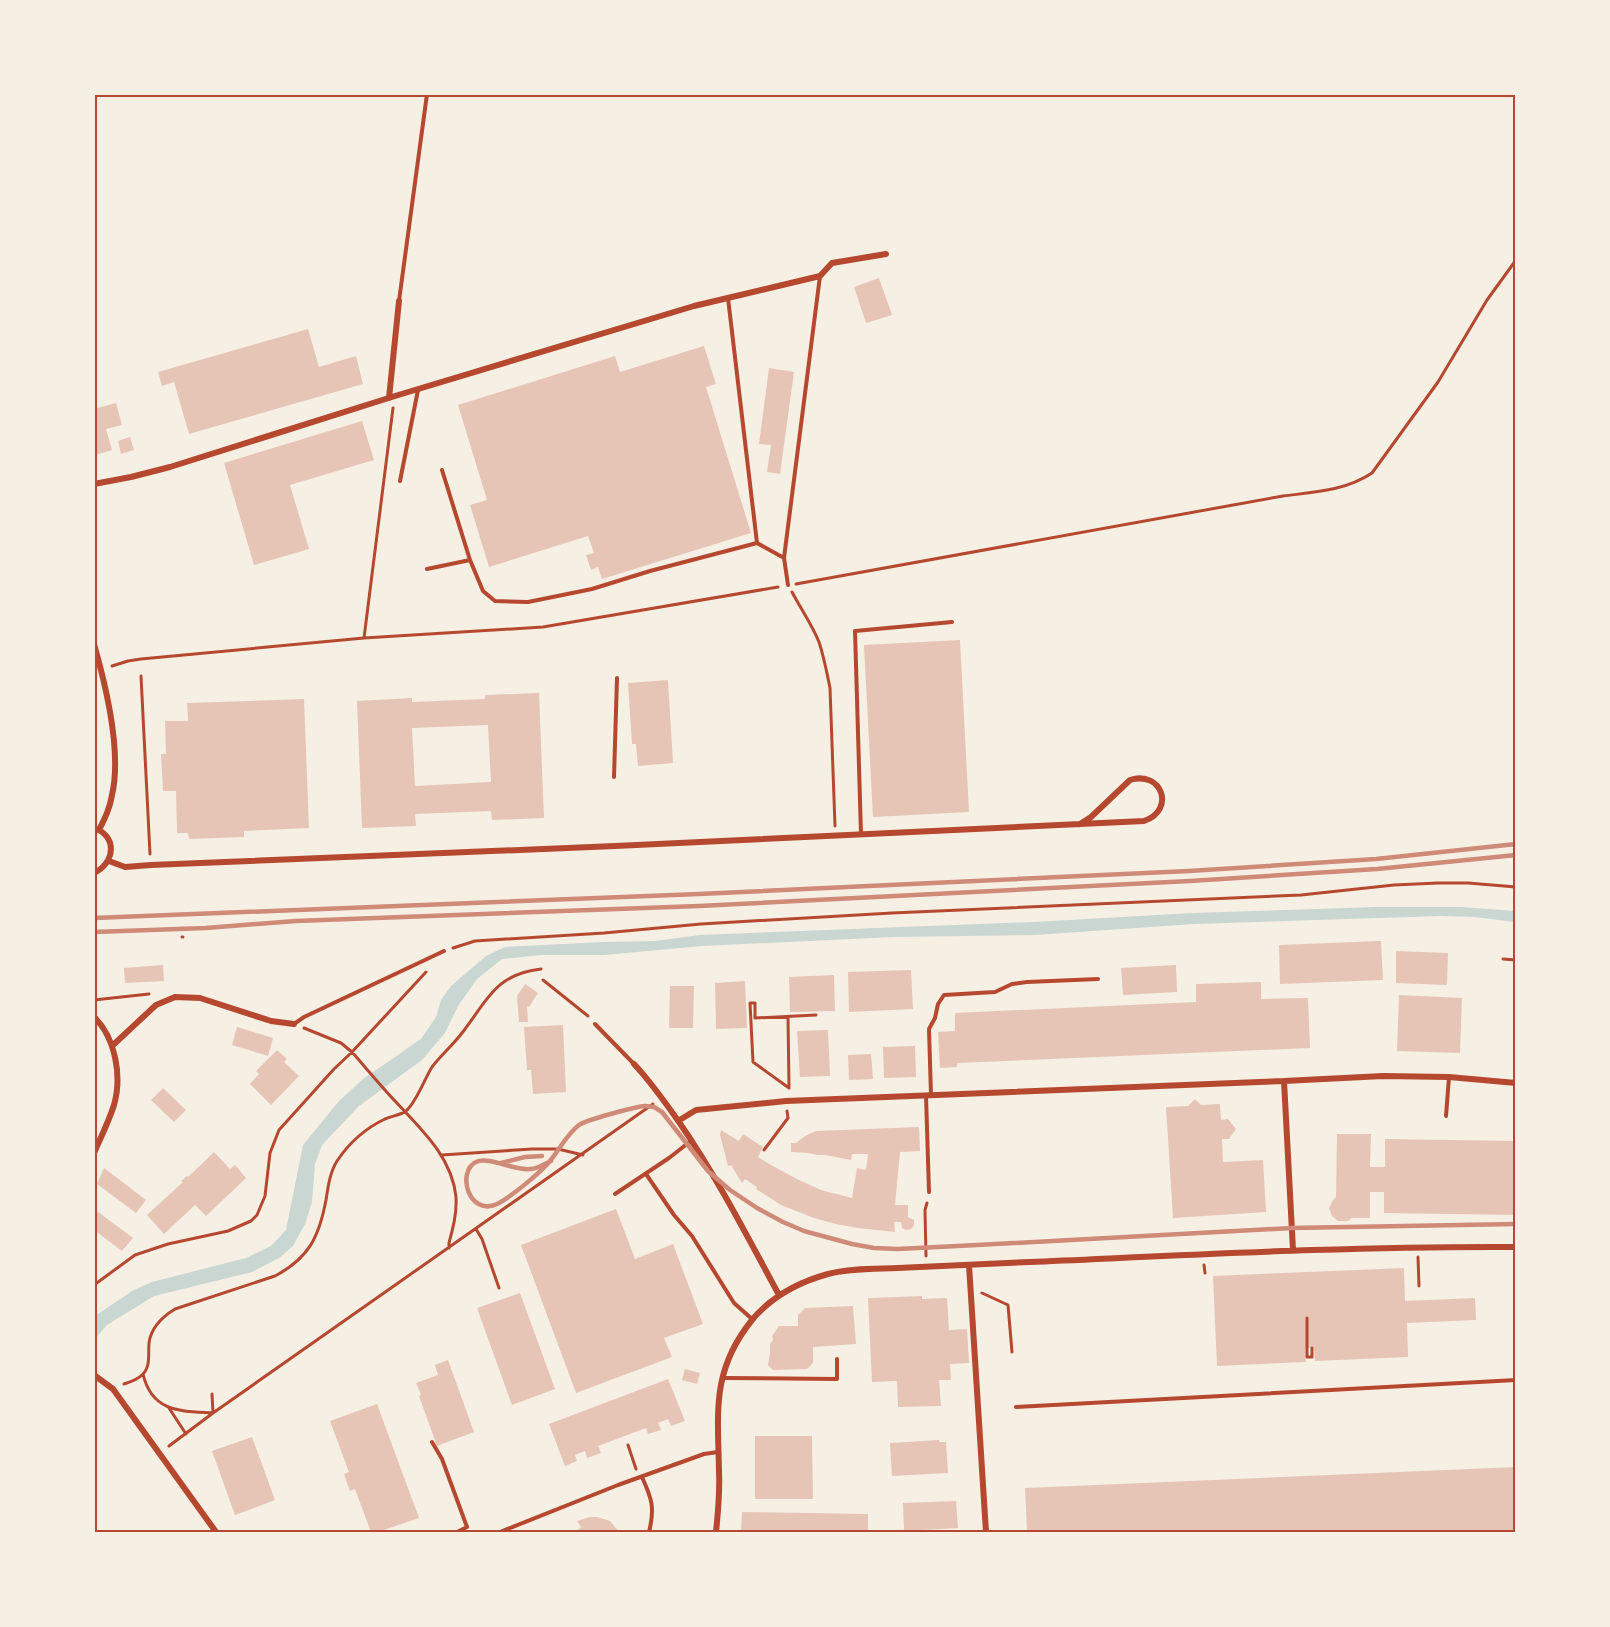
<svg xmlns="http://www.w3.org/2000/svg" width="1610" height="1627" font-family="Arial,sans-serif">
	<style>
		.water { fill: #c9d6d2 }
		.building { fill: #e6c5b7; fill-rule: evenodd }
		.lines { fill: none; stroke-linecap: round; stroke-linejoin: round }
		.path { stroke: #b5482f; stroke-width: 3 }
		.service { stroke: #b5482f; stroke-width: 4 }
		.minor { stroke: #b5482f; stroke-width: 6 }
		.rail { stroke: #cf8b77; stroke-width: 4.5 }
		.neatline { fill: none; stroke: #b5482f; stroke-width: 2 }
	</style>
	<rect width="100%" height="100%" fill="#f6efe4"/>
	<path class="water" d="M1377,907H1461L1515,911V922L1475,917L1441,916L1194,924L1035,935L893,937L702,946L604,955H541L502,959L477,979L458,1006L445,1033L422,1060L359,1106L322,1145L315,1164L312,1202L305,1224L293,1246L279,1258L252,1272L154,1296L107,1325L95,1339V1316L132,1291L152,1282L246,1258L271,1246L286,1230L303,1145L339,1101L363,1079L421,1039L436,1017L441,1000L451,986L486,956L505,947L604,942L655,941L700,935L1034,922L1192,913Z"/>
	<path class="building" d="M879,278L892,315L866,323L854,287Z
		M308,329L319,367L356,356L363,384L189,434L174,382L162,386L158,372Z
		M704,346L716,384L706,387L751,533L602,579L598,567L591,570L586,555L594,553L588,536L489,567L470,505L487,500L458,405L615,356L620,372Z
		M769,368L794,372L780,474L767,472L771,445L759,444Z
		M116,403L122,425L106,429L112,450L95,455L94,409Z
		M362,421L374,460L290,485L309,549L254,565L224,463Z
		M130,437L134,450L121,454L118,441Z
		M960,640L969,812L873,817L864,645Z
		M668,680L673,763L638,766L636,744H632L628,683Z
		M539,693L544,818L492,820L491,811L415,814L416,826L362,828L357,701L412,698V702L485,699V695ZM488,725L491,782L415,786L412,728Z
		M304,699L309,828L244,831V837L189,839L188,833H177L176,791H163L161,754H166L165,721H188L187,703Z
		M1379,941H1381L1383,980L1280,984L1279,945Z
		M1396,951L1448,953L1447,985L1396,983Z
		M163,965L164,981L125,983L124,968Z
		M1176,965L1177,992L1123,995L1121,968Z
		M911,970L913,1009L849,1012L848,972Z
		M834,975L835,1011L790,1012L789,977Z
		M745,981L747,1028L716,1029L715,983Z
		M1261,982V999L1308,998L1310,1048L957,1063V1067L940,1068L938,1032L955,1031V1013L1196,1002V984Z
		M525,984L538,993L529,1007L527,1006L528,1022H519L517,996Z
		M670,986H694L693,1028H669Z
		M1399,995L1462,998L1460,1053L1397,1051Z
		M563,1025L566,1092L533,1094L531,1070H527L524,1027Z
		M237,1027L273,1038L268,1056L232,1045Z
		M828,1030L830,1076L800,1077L797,1031Z
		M915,1046L916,1077L884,1078L883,1047Z
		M277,1050L287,1059L284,1062L299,1076L271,1105L250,1084L259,1074L256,1071Z
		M871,1054L873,1079L849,1080L848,1055Z
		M163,1088L186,1110L174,1122L151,1100Z
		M1195,1099L1201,1105L1220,1104L1221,1120L1228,1119L1236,1129L1229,1139H1222L1223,1162L1263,1160L1266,1212L1173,1218L1166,1107L1188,1106Z
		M919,1127L920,1151L900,1152L895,1205H908V1217L914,1220V1225L911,1229L906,1230L902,1228L901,1222H894L895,1232L858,1228L836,1224L814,1218L781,1205L756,1189L757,1187L745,1179L742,1183L731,1165L728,1166L720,1135L721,1130L739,1141L743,1134L763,1147L758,1157L771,1165L797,1179L821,1190L852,1198L857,1168L866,1170L868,1154H852L851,1160L825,1155H817L808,1153L791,1152V1143H796L805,1136L816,1131Z
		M1337,1134H1371L1370,1167H1385V1139L1516,1141V1215L1384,1213V1192H1370V1218H1352L1348,1221H1338L1332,1216L1329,1208L1333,1200L1336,1197Z
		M214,1152L230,1169L235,1165L246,1178L206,1216L195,1205L164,1234L147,1215L183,1182L181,1181L187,1176L188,1177Z
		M104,1168L146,1200L136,1213L97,1184Z
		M94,1209L133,1238L122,1251L94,1230Z
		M616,1209L635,1259L673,1244L703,1324L664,1338L672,1357L576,1393L521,1245Z
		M1404,1268L1405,1301L1475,1298L1476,1320L1407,1323L1408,1357L1315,1361L1314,1348H1305L1306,1362L1217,1366L1213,1276Z
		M520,1293L555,1389L512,1405L477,1308Z
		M922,1296V1299L947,1298L949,1330L967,1329L969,1363L950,1364L951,1380H939L941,1406L898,1407L897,1381L872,1382L868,1298Z
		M853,1306L856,1344L813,1347V1363L807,1369L773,1370L768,1365L770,1353V1344L773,1340L772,1336L779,1326H798V1315L805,1308Z
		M448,1360L474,1432L437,1446L419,1396L421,1395L416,1383L438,1375L435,1365Z
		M685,1369L700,1373L697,1384L682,1380Z
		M668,1379L685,1421L671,1426L668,1419L658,1423L661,1430L648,1434L646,1428L598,1446L601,1453L587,1458L585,1451L575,1455L577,1461L565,1466L549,1424Z
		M377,1404L419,1518L378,1532H371L355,1489L350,1491L344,1474L349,1472L330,1421Z
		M755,1436H812L813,1499H755Z
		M252,1437L275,1500L235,1515L212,1451Z
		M939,1440V1442H946L948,1473L892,1476L890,1443Z
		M1516,1467V1532H1027L1025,1488Z
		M956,1501L958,1528L904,1531L903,1503Z
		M742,1512L868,1514V1532H741Z
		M590,1517H597L610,1521L619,1532H575L581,1527L577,1521Z"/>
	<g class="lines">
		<path class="path" d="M796,584L1283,496C1314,492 1345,491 1372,473L1438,382L1487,300L1516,260
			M792,592C801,609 812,625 819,642C824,657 827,673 830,688L835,826
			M364,638L393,408
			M112,666L128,661L141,659L364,638L543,627L778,587
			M141,676L150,854
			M182,937H183
			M453,948L475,941L604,933L701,924L892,913L1301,895L1394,885L1438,883H1468L1516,887
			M1503,959L1516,960
			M543,980L588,1016
			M94,1000L149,994
			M750,1003L753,1062L789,1088
			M750,1003H755V1018L816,1015
			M788,1017L789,1087
			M304,1028L341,1043L352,1052C366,1068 380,1085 395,1101C421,1129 452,1157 456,1197C457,1213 453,1228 449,1243V1248
			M764,1150L788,1118L787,1111
			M442,1155L532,1149H558L583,1155
			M476,1229L482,1239L499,1288
			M926,1256L925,1210L927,1203
			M1418,1257L1419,1286
			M1204,1265L1205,1273
			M94,1285L135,1255L168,1244L228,1231L251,1221L257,1215L265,1196L270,1153L279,1130L334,1069L352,1052L426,972
			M982,1293L1008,1305L1012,1352
			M1307,1318V1357H1312V1348
			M143,1374C152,1413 182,1411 213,1413L212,1394
			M124,1384C130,1382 137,1380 142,1375C151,1367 148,1354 149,1343C151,1327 162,1317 175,1309L275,1276C309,1258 319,1237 326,1200C328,1187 330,1172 337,1161C349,1143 366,1128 385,1119C392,1116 401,1115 406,1111C416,1103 425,1078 432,1067C441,1055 453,1045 462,1033C487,1001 495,974 541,969
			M169,1408L186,1434
			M628,1445L636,1469
			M169,1446L213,1413L653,1104"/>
		<path class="service" d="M728,298L757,543
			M399,301L427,94
			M442,470L470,560
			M400,481L418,390
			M427,569L470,560L483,591L495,601L528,602L592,589L650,571L757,543L784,558
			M788,585L784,558L820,276
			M614,777L617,678
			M861,834L855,631L952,622
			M294,1024L304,1017L444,951
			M595,1024L634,1064
			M931,1095L929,1029L935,1018L938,1004L944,995L995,992L1012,984L1027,982L1098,979
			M926,1096L929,1192
			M1446,1116L1449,1077
			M646,1174L674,1215L692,1236L734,1303L752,1319
			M615,1194L669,1158L692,1140
			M722,1378L837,1379V1359
			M1016,1407L1516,1380
			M432,1442L442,1459L467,1527L457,1532
			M642,1477C652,1499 655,1508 649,1532
			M500,1532L618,1485L704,1454L718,1452"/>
		<path class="minor" d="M389,398L399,301
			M94,484L131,477L170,467L395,396L694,306L820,276L832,263L886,254
			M94,644C106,686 122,752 112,795C110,808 105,818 99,830
			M94,828C118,836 115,863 94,873
			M109,861L125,867L151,865L615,846L1144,821C1176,810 1162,770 1130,780L1091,817L1080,824
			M94,1017C116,1038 122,1077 114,1105C109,1121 101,1137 94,1153
			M112,1046L156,1005L175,997L200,998L271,1021L294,1024
			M634,1064C651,1082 665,1102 679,1122C717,1177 747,1236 779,1295
			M1284,1081L1383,1076L1449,1077L1516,1083
			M678,1121L696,1110L786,1101L1284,1081L1293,1250
			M969,1265L986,1532
			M94,1375L113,1389L216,1532
			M716,1532C718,1513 720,1492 719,1472C718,1412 711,1371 752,1320C772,1296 799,1282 828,1274C851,1268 875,1269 898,1268C942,1266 985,1264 1029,1262C1191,1255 1353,1246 1516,1247"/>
		<path class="rail" d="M94,918L699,894L1189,871L1376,859L1516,844
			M94,932L206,928L296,921L699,906L1190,881L1377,869L1516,855
			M551,1161C544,1164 537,1169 530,1169C514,1171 489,1156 476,1162C456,1172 469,1217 497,1204C511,1197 540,1173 550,1161C559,1150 567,1134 579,1125C586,1120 634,1107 645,1106L654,1107L662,1112L708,1171L730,1190L757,1208L783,1222L804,1231L852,1244L874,1248L898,1249L977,1245L1292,1228L1516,1224
			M501,1163L525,1157L542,1156"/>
	</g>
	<rect width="1610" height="1627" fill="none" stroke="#f6efe4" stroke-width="192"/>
	<rect x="96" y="96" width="1418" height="1435" class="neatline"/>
</svg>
